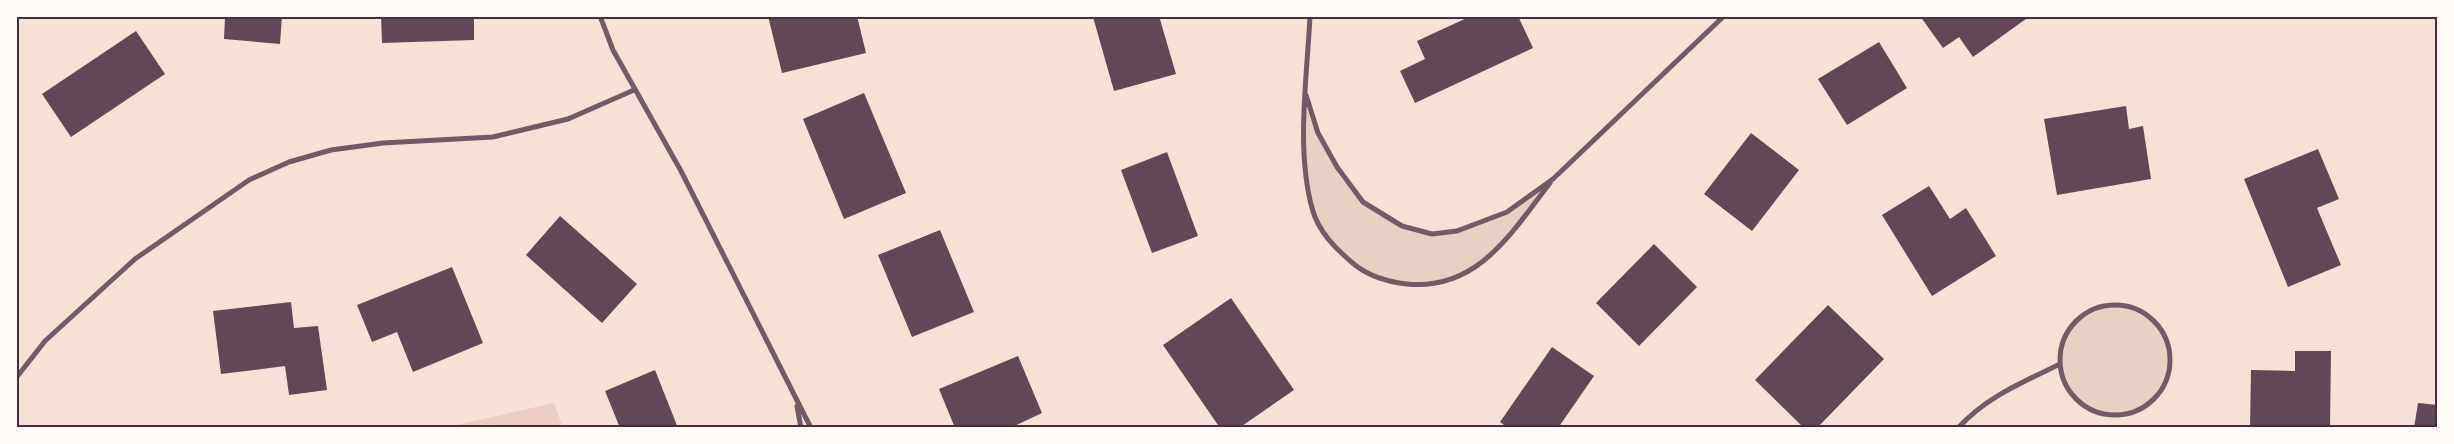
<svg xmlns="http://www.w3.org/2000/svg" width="2454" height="444" font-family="Roboto,sans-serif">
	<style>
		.green { fill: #ebcfc5 }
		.building { fill: #644757 }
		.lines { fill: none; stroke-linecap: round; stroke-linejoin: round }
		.minor { stroke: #755966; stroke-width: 5 }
		.neatline { fill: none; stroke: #4a2c40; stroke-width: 2 }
	</style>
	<rect width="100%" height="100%" fill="#f7e1d7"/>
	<path class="green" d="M1306,95C1310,108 1313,123 1319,135C1330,158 1345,184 1363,201C1384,222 1428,238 1457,231C1494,222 1523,200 1553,179L1499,249L1451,280L1424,286L1393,282L1361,270L1332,245L1312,210L1304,162Z
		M2060 360a55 55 0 1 1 110 0a55 55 0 1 1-110 0Z
		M554,403L563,428H443Z"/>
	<path class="building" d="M225,16H282L280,44L224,39Z
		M381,16H474V40L382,43Z
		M768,16H857L866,53L782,73Z
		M1095,16H1159L1176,74L1114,91L1093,17Z
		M1471,16H1518L1533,48L1415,103L1400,71L1425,59L1417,41Z
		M1920,16H2030L1973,57L1959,37L1943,48Z
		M136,31L165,74L71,137L42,94Z
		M1879,42L1907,88L1847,125L1818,79Z
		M864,93L906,193L844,219L803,119Z
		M2126,106L2129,129L2143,126L2151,179L2057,195L2044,119Z
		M1751,133L1799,170L1752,231L1704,194Z
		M2318,149L2339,199L2317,208L2341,265L2288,287L2244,179Z
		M1167,152L1198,236L1152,253L1121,170Z
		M1929,186L1950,219L1966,208L1996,256L1932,296L1882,215Z
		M560,216L637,284L602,323L526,255Z
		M940,230L974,312L912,337L878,255Z
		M1654,244L1697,287L1639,346L1596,303Z
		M452,267L483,343L413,372L397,332L372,342L357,305Z
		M1231,298L1294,390L1239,428H1220L1163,345Z
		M291,302L294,328L318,326L327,390L289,395L285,366L221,374L213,311Z
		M1828,305L1884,359L1817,428H1804L1755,380Z
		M1552,347L1594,376L1558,428H1508L1500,422Z
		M2295,351H2331L2330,428H2250L2251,370L2295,371Z
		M1018,356L1042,413L1010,428H955L939,389Z
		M655,370L678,428H620L605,391Z
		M2418,403L2438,405V428H2414Z"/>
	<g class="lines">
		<path class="minor" d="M600,16L613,50L681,171L811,428
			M1310,16C1307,78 1296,149 1312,208C1318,232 1337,250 1355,265C1369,276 1389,282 1407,284C1478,291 1512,232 1550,183
			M1306,95L1318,133L1337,167L1363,202L1402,226L1432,234L1457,231L1507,212L1553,179L1724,16
			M2060 360a55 55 0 1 1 110 0a55 55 0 1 1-110 0Z
			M16,378L45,341L135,259L249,180L289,162L331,150L383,143L493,137L568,119L634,90
			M797,406L801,428
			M1958,428C1987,396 2022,383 2060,364"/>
	</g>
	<rect width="2454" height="444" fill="none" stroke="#fffaf5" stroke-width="35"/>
	<rect x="18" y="18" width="2418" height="408" class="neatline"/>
</svg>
